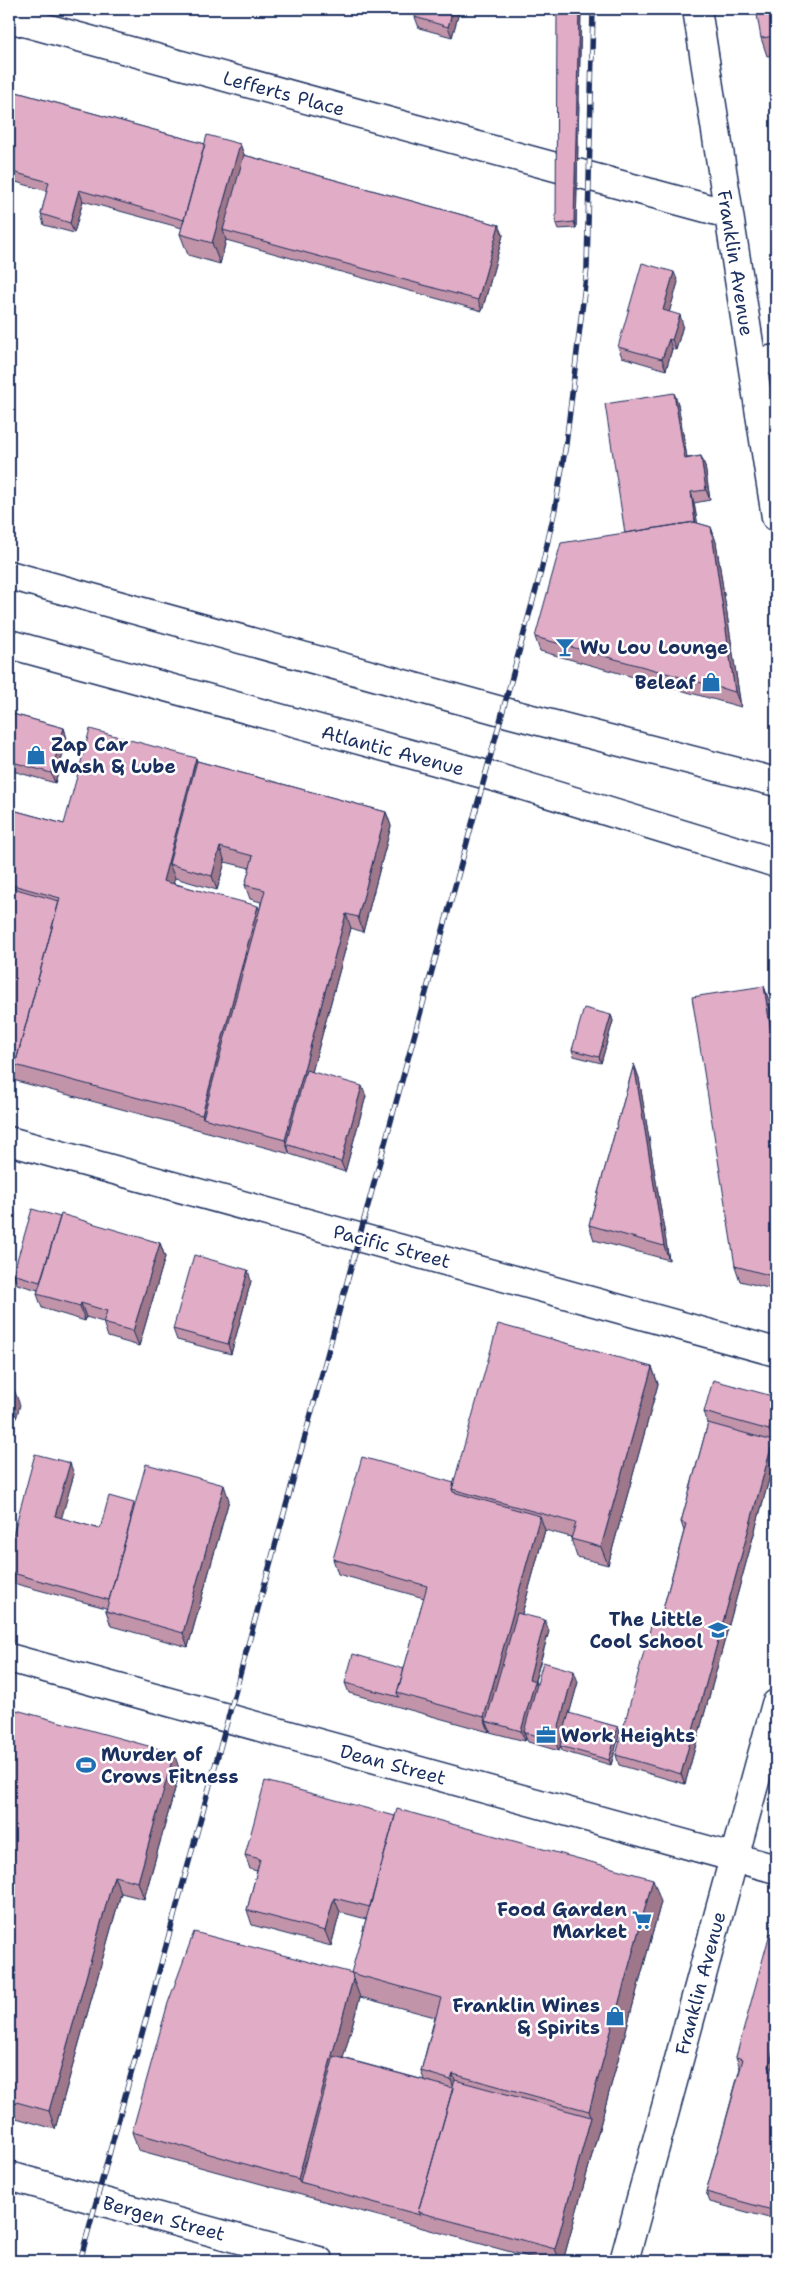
<svg xmlns="http://www.w3.org/2000/svg" width="785" height="2270" font-family="'Shantell Sans',sans-serif">
	<style>
		.lines { fill: none; stroke-linecap: round; stroke-linejoin: round }
		.minor-casing { stroke: #1b2f5e; stroke-width: 31 }
		.major-casing { stroke: #1b2f5e; stroke-width: 31 }
		.minor { stroke: #fff; stroke-width: 28 }
		.major { stroke: #fff; stroke-width: 28 }
		.rail-casing { stroke: #1b2f5e; stroke-width: 5.5 }
		.rail { stroke: #fff; stroke-width: 4; stroke-dasharray: 11; stroke-linecap: butt }
		.wall { fill: #c294a9; stroke: #1b2f5e; fill-rule: evenodd }
		.shaded-wall { fill: #9e788a; stroke: #1b2f5e }
		.building { fill: #e1acc5; stroke: #1b2f5e }
		.labels { text-anchor: middle; stroke-width: 5; stroke-linejoin: round; paint-order: stroke }
		.street-label { font-size: 19px; fill: #1b2f5e; stroke: #fff }
		.poi-label { font-size: 19px; font-weight: bold; fill: #1b2f5e; stroke: #fff; text-anchor: start }
	</style>
	<rect width="100%" height="100%" fill="#fff"/>
	<filter id="ink" filterUnits="userSpaceOnUse"><feTurbulence type="fractalNoise" baseFrequency=".02" numOctaves="2"/><feDisplacementMap in="SourceGraphic" scale="10" xChannelSelector="R" yChannelSelector="G"/><feConvolveMatrix kernelMatrix="1 2 1 2 8 2 1 2 1" color-interpolation-filters="sRGB"/></filter>
	<g filter="url(#ink)">
		<g class="lines">
			<defs>
				<path id="minor" d="M697,9L776,517
					M9,18L559,168
					M577,173L728,214
					M752,363L776,359
					M9,1141L776,1352
					M9,1658L776,1869
					M9,2176L319,2261
					M624,2261L776,1704"/>
				<path id="major" d="M9,575L512,714L776,782
					M9,644L498,778L776,863"/>
			</defs>
			<use href="#minor" class="minor-casing"/>
			<use href="#major" class="major-casing"/>
			<use href="#minor" class="minor"/>
			<use href="#major" class="major"/>
			<defs>
				<path id="rail" d="M80,2261L541,571L555,509L566,444L587,268L593,9"/>
			</defs>
			<use href="#rail" class="rail-casing"/>
			<use href="#rail" class="rail"/>
		</g>
		<path class="wall" d="M358,9H390L388,17Z
			M460,9L452,37L419,28L415,17Z
			M581,9L576,228L558,229L556,224Z
			M776,9V55L767,56L761,38Z
			M9,90L205,144H240L244,155L499,225L503,235L482,311L226,240L220,264L188,255L180,234L182,228L83,201L74,233L44,225L41,214L47,191L9,180Z
			M678,282L669,312L683,325L676,350L672,349L666,370L622,357L618,347Z
			M674,393L678,404L687,458L701,456L705,466L710,500L694,503L697,523L711,527L716,542L741,707L540,651L535,637L625,533Z
			M9,713L64,728L67,739L55,783L9,770Z
			M196,758L197,761L386,812L391,826L363,932L351,928L312,1072L366,1096L345,1172L290,1154L9,1079V809L64,824ZM225,862L250,868L245,885L250,899L261,902L260,909L173,883L175,878L217,890Z
			M764,986L769,1001L776,1047V1290L740,1281L735,1266Z
			M611,1015L613,1021L601,1063L574,1056L572,1050Z
			M634,1064L639,1078L669,1260L594,1240L589,1225Z
			M60,1217L160,1243L165,1257L139,1346L108,1337L103,1322L86,1317L85,1321L42,1308L37,1294L38,1290L17,1284L13,1274Z
			M251,1281L231,1354L177,1340L173,1329Z
			M652,1367L658,1384L608,1565L577,1557L571,1539V1537L545,1530L522,1614L549,1631L535,1681L537,1685L578,1682L569,1714L618,1727L620,1732L611,1765L562,1751L560,1746L559,1751L528,1742L526,1738L525,1741L490,1732V1730L489,1732L349,1693L345,1683L404,1669L424,1598L338,1574L333,1559L454,1483Z
			M776,1397V1454L685,1784L619,1765L616,1755L659,1624L684,1531L681,1522L708,1423L704,1412Z
			M74,1474L61,1518L100,1529L135,1505L229,1500L188,1647L111,1626L106,1611V1608L9,1582V1550Z
			M9,1708L180,1771L144,1899L121,1893L55,2129L9,2116Z
			M245,1855L661,1902L563,2261H544L305,2196L138,2150L132,2132L352,1973L366,1919L340,1912L331,1946L252,1925L247,1910L257,1871L250,1869ZM360,1997L435,2017L421,2071L424,2080L343,2058Z
			M776,1935V2064L775,2068L776,2069V2220L710,2202L706,2192L740,2068L736,2057Z"/>
		<path class="shaded-wall" d="M385,9H390L388,17Z
			M453,9H460L452,37L448,27Z
			M579,9H581L576,228L574,222Z
			M240,144L248,165L223,230L226,240L220,264L212,243Z
			M79,190L83,201L74,233L70,223Z
			M499,225L503,235L482,311L478,300Z
			M674,272L678,282L667,320L663,310Z
			M680,315L683,325L676,350L672,340Z
			M669,339L672,349L666,370L662,359Z
			M674,393L678,404L689,469L685,459Z
			M701,456L705,466L710,500L706,490Z
			M691,492L694,503L700,536L696,526Z
			M711,527L716,542L741,707L735,692Z
			M64,728L67,739L55,783L51,773Z
			M196,758L202,776L169,864L175,878L169,898L163,881Z
			M386,812L391,826L363,932L358,917Z
			M220,847L225,862L217,890L212,876Z
			M258,906L265,923L203,1118L202,1115Z
			M346,914L351,928L292,1146L286,1144L290,1154L285,1140Z
			M764,986L769,1001L776,1047V1066Z
			M611,1015L613,1021L601,1063L599,1057Z
			M634,1064L639,1078L669,1260L664,1246Z
			M362,1086L366,1096L345,1172L341,1162Z
			M160,1243L165,1257L139,1346L133,1331Z
			M248,1270L251,1281L231,1354L228,1344Z
			M81,1303L86,1317L85,1321L80,1306Z
			M652,1367L658,1384L608,1565L601,1547Z
			M13,1387L20,1405L9,1444V1403Z
			M776,1405V1454L685,1784L681,1774L773,1441L769,1430Z
			M70,1463L74,1474L59,1527L55,1516Z
			M224,1485L229,1500L188,1647L183,1633Z
			M540,1516L545,1530L492,1723L486,1721L490,1730L489,1732L484,1717Z
			M545,1620L549,1631L532,1690L529,1679Z
			M574,1671L578,1682L559,1751L555,1741Z
			M535,1681L539,1692L524,1732L526,1738L525,1741L521,1731Z
			M618,1727L620,1732L611,1765L609,1760Z
			M174,1753L180,1771L144,1899L138,1882Z
			M114,1876L121,1893L55,2129L49,2111Z
			M653,1879L661,1902L563,2261H560L555,2249L591,2117L589,2111Z
			M334,1898L340,1912L331,1946L325,1931Z
			M353,1979L360,1997L308,2184L300,2182L298,2179Z
			M776,2040V2064L773,2077L769,2067Z
			M453,2074L461,2097L454,2088L451,2080Z
			M9,2251L13,2261H9Z"/>
		<path class="building" d="M417,9H453L448,27L415,17Z
			M557,9H579L574,222L556,224Z
			M756,9H776V36L761,38Z
			M9,90L205,144L184,220L79,190L70,223L41,214L49,182L9,171Z
			M207,135L240,144L212,243L180,234Z
			M244,155L499,225L478,300L223,230Z
			M642,263L674,272L663,310L680,315L672,340L669,339L662,359L618,347Z
			M674,393L685,459L701,456L706,490L691,492L695,522L625,533L605,404Z
			M694,522L711,527L735,692L535,637L561,543Z
			M9,713L64,728L51,773L9,761Z
			M90,729L196,758L163,881L258,906L202,1115L15,1065L60,898L9,884V809L64,824Z
			M197,761L386,812L358,917L346,914L285,1140L203,1118L265,890L245,885L253,856L220,847L212,876L169,864Z
			M9,887L59,901L15,1065L16,1068L9,1066Z
			M764,986L776,1066V1277L735,1266L692,997Z
			M584,1008L611,1015L599,1057L572,1050Z
			M634,1064L664,1246L589,1225Z
			M306,1070L362,1086L341,1162L286,1144Z
			M32,1209L60,1217L40,1282L13,1274Z
			M61,1214L160,1243L133,1331L103,1323L107,1311L81,1303L80,1306L37,1294Z
			M194,1255L248,1270L228,1344L173,1329Z
			M498,1324L652,1367L601,1547L571,1539L576,1523L452,1489Z
			M713,1380L776,1397V1405L769,1430L704,1412Z
			M9,1386L13,1387L9,1403Z
			M708,1423L773,1441L681,1774L616,1755L652,1622L659,1624L686,1524L681,1522Z
			M35,1454L70,1463L55,1516L100,1529L109,1496L134,1503L130,1519L131,1520L109,1600L9,1572V1550Z
			M362,1457L454,1483L452,1489L453,1492L540,1516L484,1717L397,1693L427,1586L333,1559Z
			M146,1464L224,1485L183,1633L106,1611Z
			M517,1613L545,1620L529,1679L535,1681L521,1731L486,1721Z
			M353,1654L404,1669L397,1693L399,1697L345,1683Z
			M543,1662L574,1671L555,1741L524,1732Z
			M9,1708L174,1753L138,1882L114,1876L49,2111L9,2100Z
			M569,1713L618,1727L609,1760L560,1746Z
			M265,1781L395,1816L370,1907L334,1898L325,1931L247,1910L260,1859L245,1855Z
			M397,1809L653,1879L589,2111L453,2074L451,2080L421,2071L441,1998L351,1973Z
			M194,1932L352,1973L353,1979L298,2179L132,2132L168,2003Z
			M770,1933L776,1935V2040L769,2067L776,2069V2211L706,2192L743,2059L736,2057Z
			M334,2056L453,2088L418,2212L420,2215L300,2182Z
			M455,2080L591,2117L555,2249L418,2212Z
			M683,2256L703,2261H681Z"/>
	</g>
	<defs>
		<symbol id="bar-bare" viewBox="-9 -9 18 18"><path d="M-6-5H6L.8 .8V4.5H3.5V6h-7V4.5H-.8V.8Z" fill="#1f6fb2" stroke="#fff" stroke-width="2.5" paint-order="stroke"/></symbol>
		<symbol id="shop-bare" viewBox="-9 -9 18 18"><path d="M-5-2.5h2.3a2.7 3.5 0 0 1 5.4 0H5L5.5 6h-11ZM-1.5-2.5h3a1.5 2.3 0 0 0-3 0Z" fill="#1f6fb2" stroke="#fff" stroke-width="2.5" paint-order="stroke"/></symbol>
		<symbol id="school-bare" viewBox="-9 -9 18 18"><path d="M0-5L7-2L0 1L-7-2ZM-4 1L0 2.5L4 1V4Q0 6-4 4Z" fill="#1f6fb2" stroke="#fff" stroke-width="2.5" paint-order="stroke"/></symbol>
		<symbol id="office-bare" viewBox="-9 -9 18 18"><path d="M-6-3h4V-5.5h4V-3h4V5H-6ZM-1-4.5V-3h2v-1.5ZM-6 0V1H6V0Z" fill="#1f6fb2" stroke="#fff" stroke-width="2.5" paint-order="stroke"/></symbol>
		<symbol id="stadium-bare" viewBox="-9 -9 18 18"><path d="M0-5a6.5 5 0 1 0 0 10a6.5 5 0 1 0 0-10ZM-3.5-1.8h7v3.6h-7Z" fill="#1f6fb2" stroke="#fff" stroke-width="2.5" paint-order="stroke"/></symbol>
		<symbol id="supermarket-bare" viewBox="-9 -9 18 18"><path d="M-6-5.5h2.5l.6 2H6L4.5 2H-2.5L-4.4-4H-6ZM-1.5 3.2a1.3 1.3 0 1 0 .1 0ZM3 3.2a1.3 1.3 0 1 0 .1 0Z" fill="#1f6fb2" stroke="#fff" stroke-width="2.5" paint-order="stroke"/></symbol>
	</defs>
	<g fill-rule="evenodd">
		<use href="#bar-bare" x="551" y="633" width="28" height="28"/>
		<use href="#shop-bare" x="697" y="668" width="28" height="28"/>
		<use href="#shop-bare" x="22" y="741" width="28" height="28"/>
		<use href="#school-bare" x="704" y="1616" width="28" height="28"/>
		<use href="#office-bare" x="532" y="1721" width="28" height="28"/>
		<use href="#stadium-bare" x="72" y="1751" width="28" height="28"/>
		<use href="#supermarket-bare" x="628" y="1906" width="28" height="28"/>
		<use href="#shop-bare" x="601" y="2002" width="28" height="28"/>
	</g>
	<g class="labels">
		<g class="street-label">
			<text transform="translate(284 93) rotate(15)" y="7">Lefferts Place</text>
			<text transform="translate(736 263) rotate(81)" y="7">Franklin Avenue</text>
			<text transform="translate(393 750) rotate(15)" y="7">Atlantic Avenue</text>
			<text transform="translate(392 1246) rotate(15)" y="7">Pacific Street</text>
			<text transform="translate(393 1764) rotate(15)" y="7">Dean Street</text>
			<text transform="translate(700 1983) rotate(-75)" y="7">Franklin Avenue</text>
			<text transform="translate(164 2218) rotate(15)" y="7">Bergen Street</text>
		</g>
		<g class="poi-label">
			<text x="580" y="654">Wu Lou Lounge</text>
			<text x="696" y="689" text-anchor="end">Beleaf</text>
			<text x="51" y="751">Zap Car<tspan x="51" dy="22">Wash &amp; Lube</tspan></text>
			<text x="703" y="1626" text-anchor="end">The Little<tspan x="703" dy="22">Cool School</tspan></text>
			<text x="561" y="1742">Work Heights</text>
			<text x="101" y="1761">Murder of<tspan x="101" dy="22">Crows Fitness</tspan></text>
			<text x="627" y="1916" text-anchor="end">Food Garden<tspan x="627" dy="22">Market</tspan></text>
			<text x="600" y="2012" text-anchor="end">Franklin Wines<tspan x="600" dy="22">&amp; Spirits</tspan></text>
		</g>
	</g>
	<rect width="785" height="2270" fill="none" stroke="#fff" stroke-width="30"/>
	<rect x="15" y="15" width="755" height="2240" fill="none" stroke="#1b2f5e" stroke-width="2" filter="url(#ink)"/>
</svg>
